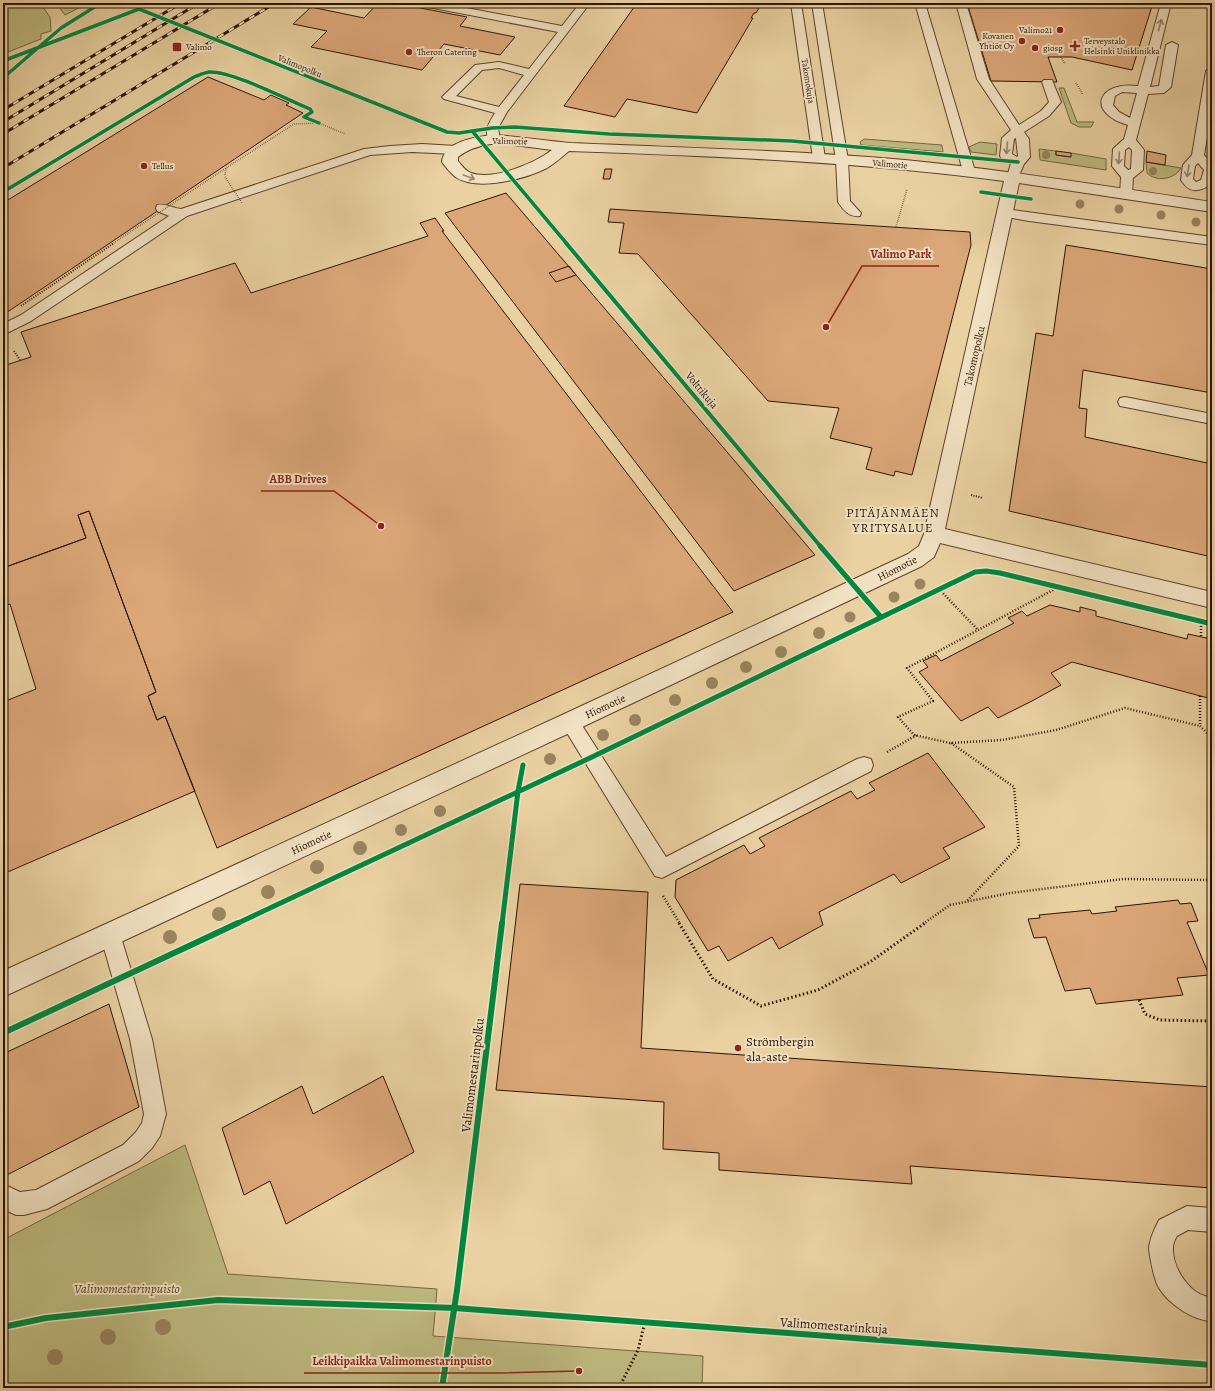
<svg xmlns="http://www.w3.org/2000/svg" width="1215" height="1391" font-family="Alegreya,serif">
	<style>
		.green { fill: #bdb97f; stroke: #756641 }
		.building { fill: #dba779; stroke: #2d1303 }
		.lines { fill: none; stroke-linecap: round; stroke-linejoin: round }
		.lane-casing { stroke: #5c422a; stroke-width: 2 }
		.street-casing { stroke: #5c422a; stroke-width: 2 }
		.path-far3 { stroke: #2d1303; stroke-width: 1.5; stroke-dasharray: 0.5 1.5; stroke-linecap: butt }
		.path-far2 { stroke: #2d1303; stroke-width: 2; stroke-dasharray: 1 1.5; stroke-linecap: butt }
		.path-far1 { stroke: #2d1303; stroke-width: 2.5; stroke-dasharray: 1 2; stroke-linecap: butt }
		.path { stroke: #2d1303; stroke-width: 3; stroke-dasharray: 1.5 2.5; stroke-linecap: butt }
		.lane { fill: #f1e1c2; fill-rule: evenodd }
		.street { fill: #f1e1c2; fill-rule: evenodd }
		.rail-casing { stroke: #2d1303; stroke-width: 3 }
		.rail { stroke: #f1e1c2; stroke-width: 2; stroke-dasharray: 6; stroke-linecap: butt }
		.path-bridge-far1 { stroke: #2d1303; stroke-width: 1.5; stroke-dasharray: 0.5 1.5; stroke-linecap: butt }
		.path-bridge { stroke: #2d1303; stroke-width: 2; stroke-dasharray: 1 1.5; stroke-linecap: butt }
		.cycleway-far3-casing { stroke: #f1e1c2; stroke-width: 5 }
		.cycleway-far2-casing { stroke: #f1e1c2; stroke-width: 6 }
		.cycleway-far1-casing { stroke: #f1e1c2; stroke-width: 8 }
		.cycleway-casing { stroke: #f1e1c2; stroke-width: 9 }
		.cycleway-far3 { stroke: #00873e; stroke-width: 3.5 }
		.cycleway-far2 { stroke: #00873e; stroke-width: 4 }
		.cycleway-far1 { stroke: #00873e; stroke-width: 5 }
		.cycleway { stroke: #00873e; stroke-width: 6 }
		.tree { fill: #9a845e }
		.oneway { stroke: #99846c }
		.poi-dot { fill: #8f2418; stroke: #f1e1c2; stroke-width: 1.5 }
		.labels { text-anchor: middle; stroke-width: 4; stroke-linejoin: round; paint-order: stroke }
		.far-poi-label { font-size: 9px; fill: #2d1303; stroke: #f1e1c2; text-anchor: start }
		.far-street-label { font-size: 9px; fill: #2d1303; stroke: #f1e1c2 }
		.street-label { font-size: 11px; fill: #2d1303; stroke: #f1e1c2 }
		.quarter-label { font-size: 13px; letter-spacing: 1px; fill: #2d1303; stroke: #f1e1c2 }
		.near-poi-label { font-size: 13px; fill: #2d1303; stroke: #f1e1c2; text-anchor: start }
		.near-street-label { font-size: 13px; fill: #2d1303; stroke: #f1e1c2 }
		.near-park-label { font-size: 13px; font-style: italic; fill: #584528; stroke: #f1e1c2 }
		.leader { fill: none; stroke: #8f2418; stroke-width: 1.5 }
		.callout-dot { fill: #8f2418; stroke: #f1e1c2; stroke-width: 1.5 }
		.callout-label { font-size: 12px; text-anchor: middle; font-weight: bold; fill: #8f2418; stroke: #f1e1c2; stroke-width: 4; stroke-linejoin: round; paint-order: stroke }
	</style>
	<rect width="100%" height="100%" fill="#ead1a1"/>
	<filter id="stains"><feTurbulence type="fractalNoise" baseFrequency=".005" numOctaves="4"/><feColorMatrix values="0 0 0 0 .2 0 0 0 0 .09 0 0 0 0 .02 0 0 0 .5 -.17"/></filter>
	<radialGradient id="worn" r=".72"><stop offset=".6" stop-color="#630" stop-opacity="0"/><stop offset="1" stop-color="#630" stop-opacity=".3"/></radialGradient>
	<path class="green" d="M3,3H40L50,17L51,31L41,34V39L3,54Z
		M56,3H88L65,15Z
		M1059,88H1064L1077,122H1094L1091,127H1079L1071,123Z
		M864,139L942,145L943,152L861,145L860,142Z
		M980,142L997,144L996,155L971,152L969,147Z
		M1039,149L1056,151V155L1070,157L1071,153L1106,159V170L1040,160Z
		M1146,162L1181,168C1174,180 1156,182 1147,173Z
		M185,1145L228,1274L437,1289L433,1336L703,1356L702,1388H3V1240Z"/>
	<path class="building" d="M378,3H395L467,17L460,26L515,37L500,55L444,44L422,70L311,47L327,31L293,24L311,7L364,18Z
		M637,3H762L756,13H754L751,18H753L697,113L627,99L615,117L564,106Z
		M967,3H1153L1132,70L1072,57H1048L1057,82L991,81Z
		M208,77L264,100L271,95L289,103L286,105L303,113L3,315V203Z
		M1056,151L1071,153V157L1056,155Z
		M1147,151L1166,155L1165,165L1146,162Z
		M605,169H612L610,179H603Z
		M506,193L576,275L815,555L734,591L445,213Z
		M610,209L970,232L971,245L912,475L895,471L894,476L866,469L872,448L830,438L839,408L768,401L638,254L619,253L624,223L608,222Z
		M435,218L444,231H442L733,612L217,848L165,716L157,720L148,696L156,692L89,511L78,515L86,538L3,568V366L31,357L21,332L235,263L251,293L428,236L420,223Z
		M1066,245L1212,269V393L1083,370L1079,408L1087,409L1085,437L1212,464V557L1009,511L1036,333L1053,336Z
		M569,266L576,275L556,282L549,273Z
		M89,511L156,692L148,696L157,720L165,716L195,791L3,874V702L36,689L10,604L3,607V568L86,538L78,515Z
		M1050,605L1080,612V607L1096,611V616L1187,639L1188,634L1211,639L1212,699L1072,662L1051,673L1061,685L1032,701L998,718L988,707L961,721L919,672L928,667L923,661L936,655L941,661L1014,623L1008,618L1022,611L1027,616Z
		M928,753L985,827L943,848L950,858L901,883L894,874L819,912L823,925L779,949L772,937L728,961L719,946L708,951L675,897L676,880L744,845L750,854L765,846L759,838L851,791L857,799L875,790L869,783Z
		M520,884L648,892L641,1048L1212,1087V1188L910,1166L912,1184L719,1170V1153L663,1149L664,1102L496,1090Z
		M1178,900L1180,904L1191,903L1198,921L1187,922L1209,975L1177,978L1183,995L1096,1004L1090,988L1065,991L1046,937L1034,938L1028,919L1040,918L1039,915L1090,910L1092,914L1117,911L1115,907Z
		M109,1004L139,1107L3,1177V1054Z
		M383,1076L414,1152L286,1224L270,1181L244,1195L222,1128L302,1086L313,1114Z"/>
	<g class="lines">
		<defs>
			<path id="lane" d="M341,3H352C350,7 347,7 342,6Z
				M418,3H440L562,26L580,3H590L507,112L498,128L500,140L498,143H490C483,131 489,123 495,113L444,99L442,97L475,65L499,62L529,69L558,32L423,6ZM499,68L524,75L499,107L456,96L482,70Z
				M791,3H801L825,158L823,161H815L813,158Z
				M812,3H822L848,160L850,201L861,213L860,216C850,218 843,210 838,202L836,160Z
				M915,3H925L975,171L973,174H965L963,171Z
				M956,3H966L989,79L1019,125L1041,111L1049,102L1042,82L1044,80H1052L1061,102L1049,116L1024,132L1029,139L1030,157L1024,164L1017,180H1009L1007,177L1011,163L1002,159L1000,156L1002,138L1011,130L977,79ZM1016,138L1018,156L1017,157L1012,154L1014,139Z
				M1161,3H1171L1150,87L1159,86L1166,45L1172,42L1178,45L1171,87L1164,93L1148,94L1136,140L1144,150L1143,170L1133,178L1132,194L1130,197H1122L1120,194L1121,177L1112,166L1113,149L1124,139L1128,125C1086,113 1097,81 1138,86ZM1122,92L1137,93L1130,118L1119,112L1113,105L1115,96ZM1129,147L1132,150L1131,169L1128,170L1124,166L1125,150Z
				M1212,68V107L1204,155L1212,164V184C1199,192 1190,194 1181,180L1183,165L1192,155L1206,71L1208,69ZM1198,163L1204,170L1201,180L1196,182L1193,179L1195,166Z
				M422,144L456,146L460,147L462,150L460,153L456,154L412,152L370,155L187,216L31,321L3,335V324L21,315L169,216L157,211L156,208L157,205C165,203 173,208 181,209L364,149L390,146Z
				M1005,209L1212,237V245L1029,221L1000,216L999,213L1000,210Z
				M1125,397L1212,414V424L1120,406L1118,402L1120,398Z
				M570,714L576,716L666,857L857,759L864,757L871,759L873,765L871,771L662,878L655,876L564,728L561,722L564,716Z
				M110,924L117,927L120,934L152,1039L166,1114L160,1136L152,1148L139,1161L47,1209L24,1215H16L3,1209V1184L20,1192L36,1190L123,1145L136,1132L142,1123L144,1114L130,1039L100,934L103,927Z
				M1187,1206L1212,1208V1232L1188,1230L1177,1236C1175,1239 1173,1244 1173,1248C1172,1268 1191,1297 1212,1297V1321C1193,1321 1169,1304 1159,1288C1154,1280 1150,1258 1149,1249C1149,1240 1155,1228 1159,1220Z"/>
			<path id="street" d="M491,135C518,136 544,141 571,143C682,148 794,150 905,160C1008,170 1110,187 1212,202V212L1019,183L945,529L1212,592V608L940,543L934,557L922,566L578,729L3,997V971L562,715L908,554L919,546L924,534L1004,181C860,162 715,156 569,151C562,157 555,163 547,168C525,179 479,191 457,178C451,174 446,167 442,162C443,142 476,137 491,135ZM491,144H507L552,150C535,163 493,181 471,173C466,171 462,166 458,161V157C468,149 478,146 491,144Z"/>
		</defs>
		<use href="#lane" class="lane-casing"/>
		<use href="#street" class="street-casing"/>
		<path class="path-far3" d="M1061,57L1065,64
			M1076,83L1083,95
			M225,175L226,168L294,124L319,123L345,134
			M896,227L907,189"/>
		<path class="path-far2" d="M14,351L20,360
			M971,495L983,498"/>
		<path class="path-far1" d="M939,589L978,630
			M1053,590L907,668L933,701L898,717L914,735L950,743L1002,740L1056,730L1125,708L1200,726
			M1201,626V637
			M1200,696V726L1212,738
			M951,743L1014,787L1019,846L966,902
			M887,752L917,735
			M663,896L680,924
			M923,924L950,905L1010,893L1123,879L1212,880"/>
		<path class="path" d="M679,923L713,979L761,1006L818,990L870,962L925,923
			M1139,1000L1145,1014L1160,1020L1212,1021
			M619,1388L638,1350L645,1322"/>
		<use href="#lane" class="lane"/>
		<use href="#street" class="street"/>
		<defs>
			<path id="rail" d="M3,110L181,3
				M3,122L199,3
				M3,134L220,3
				M3,168L275,3"/>
		</defs>
		<use href="#rail" class="rail-casing"/>
		<use href="#rail" class="rail"/>
		<path class="path-bridge-far1" d="M225,177L242,203
			M112,244L226,168"/>
		<path class="path-bridge" d="M21,306L114,243"/>
		<defs>
			<path id="cycleway-far3" d="M3,61L139,9L447,132L459,133L492,128L515,127L609,134L792,141L1018,162
				M3,78L61,28L101,3
				M473,132L567,244
				M3,192L194,77C199,75 203,73 209,72C232,71 286,99 310,109L312,112L304,117L319,123
				M981,192L1031,199"/>
			<path id="cycleway-far2" d="M566,243L821,547"/>
			<path id="cycleway-far1" d="M820,546L881,617
				M236,924L592,757L975,572L986,571L1000,573L1212,624
				M502,924L518,791L523,765"/>
			<path id="cycleway" d="M3,1033L238,923
				M3,1327L46,1318L218,1300L455,1308L1212,1365
				M442,1388L457,1290L502,923"/>
		</defs>
		<use href="#cycleway-far3" class="cycleway-far3-casing"/>
		<use href="#cycleway-far2" class="cycleway-far2-casing"/>
		<use href="#cycleway-far1" class="cycleway-far1-casing"/>
		<use href="#cycleway" class="cycleway-casing"/>
		<use href="#cycleway-far3" class="cycleway-far3"/>
		<use href="#cycleway-far2" class="cycleway-far2"/>
		<use href="#cycleway-far1" class="cycleway-far1"/>
		<use href="#cycleway" class="cycleway"/>
	</g>
	<g class="tree">
		<circle cx="1046" cy="155" r="4"/>
		<circle cx="1153" cy="171" r="4"/>
		<circle cx="1080" cy="204" r="4.5"/>
		<circle cx="1119" cy="209" r="4.5"/>
		<circle cx="1161" cy="215" r="4.5"/>
		<circle cx="1196" cy="222" r="4.5"/>
		<circle cx="920" cy="584" r="5.5"/>
		<circle cx="894" cy="597" r="5.5"/>
		<circle cx="850" cy="617" r="5.5"/>
		<circle cx="819" cy="633" r="6"/>
		<circle cx="781" cy="652" r="6"/>
		<circle cx="746" cy="667" r="6"/>
		<circle cx="712" cy="683" r="6"/>
		<circle cx="675" cy="700" r="6"/>
		<circle cx="635" cy="720" r="6"/>
		<circle cx="603" cy="735" r="6"/>
		<circle cx="550" cy="759" r="6"/>
		<circle cx="440" cy="811" r="6"/>
		<circle cx="401" cy="830" r="6"/>
		<circle cx="360" cy="848" r="7"/>
		<circle cx="317" cy="867" r="7"/>
		<circle cx="268" cy="892" r="7"/>
		<circle cx="219" cy="914" r="7"/>
		<circle cx="170" cy="937" r="7"/>
		<circle cx="163" cy="1327" r="8"/>
		<circle cx="108" cy="1337" r="8"/>
		<circle cx="55" cy="1357" r="8"/>
	</g>
	<defs><path id="oneway-shaft" d="M-6 0H5M1.5-3L5.5 0L1.5 3" fill="none" stroke-width="1.6" stroke-linecap="round" stroke-linejoin="round"/></defs>
	<g class="oneway">
		<use href="#oneway-shaft" transform="translate(1160 25) rotate(-75)"/>
		<use href="#oneway-shaft" transform="translate(1007 148) rotate(95)"/>
		<use href="#oneway-shaft" transform="translate(1119 158) rotate(94)"/>
		<use href="#oneway-shaft" transform="translate(1188 171) rotate(99)"/>
		<use href="#oneway-shaft" transform="translate(469 177) rotate(20)"/>
	</g>
	<g class="poi-dot">
		<circle cx="1060" cy="30" r="4"/>
		<circle cx="1022" cy="41" r="4"/>
		<path d="M1073 40h4v4h4v4h-4v4h-4v-4h-4v-4h4z"/>
		<rect x="172" y="42" width="10" height="10" rx="2"/>
		<circle cx="1035" cy="48" r="4"/>
		<circle cx="409" cy="52" r="4"/>
		<circle cx="144" cy="166" r="4"/>
		<circle cx="738" cy="1048" r="4"/>
	</g>
	<g class="labels">
		<g class="far-poi-label">
			<text x="1052" y="33" text-anchor="end">Valimo21</text>
			<text x="1014" y="39" text-anchor="end">Kovanen<tspan x="1014" dy="10">Yhtiöt Oy</tspan></text>
			<text x="1084" y="44">Terveystalo<tspan x="1084" dy="10">Helsinki Uniklinikka</tspan></text>
			<text x="186" y="50">Valimo</text>
			<text x="1043" y="51">giosg</text>
			<text x="417" y="55">Theron Catering</text>
			<text x="152" y="169">Tellus</text>
		</g>
		<g class="far-street-label">
			<text transform="translate(300 66) rotate(22)" y="3">Valimopolku</text>
			<text transform="translate(808 81) rotate(81)" y="3">Takomokuja</text>
			<text transform="translate(510 141) rotate(1)" y="3">Valimotie</text>
			<text transform="translate(890 164) rotate(5)" y="3">Valimotie</text>
		</g>
		<g class="street-label">
			<text transform="translate(974 356) rotate(-77)" y="4">Takomopolku</text>
			<text transform="translate(702 390) rotate(50)" y="4">Volttikuja</text>
			<text transform="translate(897 568) rotate(-27)" y="4">Hiomotie</text>
			<text transform="translate(605 706) rotate(-25)" y="4">Hiomotie</text>
			<text transform="translate(311 842) rotate(-25)" y="4">Hiomotie</text>
		</g>
		<g class="quarter-label">
			<text x="893" y="517">PITÄJÄNMÄEN<tspan x="893" dy="15">YRITYSALUE</tspan></text>
		</g>
		<g class="near-poi-label">
			<text x="746" y="1046">Strömbergin<tspan x="746" dy="15">ala-aste</tspan></text>
		</g>
		<g class="near-street-label">
			<text transform="translate(472 1075) rotate(-83)" y="5">Valimomestarinpolku</text>
			<text transform="translate(834 1325) rotate(4)" y="5">Valimomestarinkuja</text>
		</g>
		<g class="near-park-label">
			<text x="127" y="1293">Valimomestarinpuisto</text>
		</g>
	</g>
	<path class="leader" d="M826 327L862 266H939M381 526L334 491H261M579 1371L500 1373H304"/>
	<g class="callout-dot">
		<circle cx="826" cy="327" r="4"/>
		<circle cx="381" cy="526" r="4"/>
		<circle cx="579" cy="1371" r="4"/>
	</g>
	<g class="callout-label">
		<text x="901" y="258">Valimo Park</text>
		<text x="298" y="483">ABB Drives</text>
		<text x="402" y="1365">Leikkipaikka Valimomestarinpuisto</text>
	</g>
	<rect width="1215" height="1391" fill="none" stroke="#ead1a1" stroke-width="16"/>
	<rect x="4" y="4" width="1207" height="1383" fill="none" stroke="#2d1303" stroke-width="2"/>
	<rect x="8" y="8" width="1199" height="1375" fill="none" stroke="#2d1303"/>
	<rect width="100%" height="100%" filter="url(#stains)"/>
	<rect width="100%" height="100%" fill="url(#worn)"/>
</svg>
